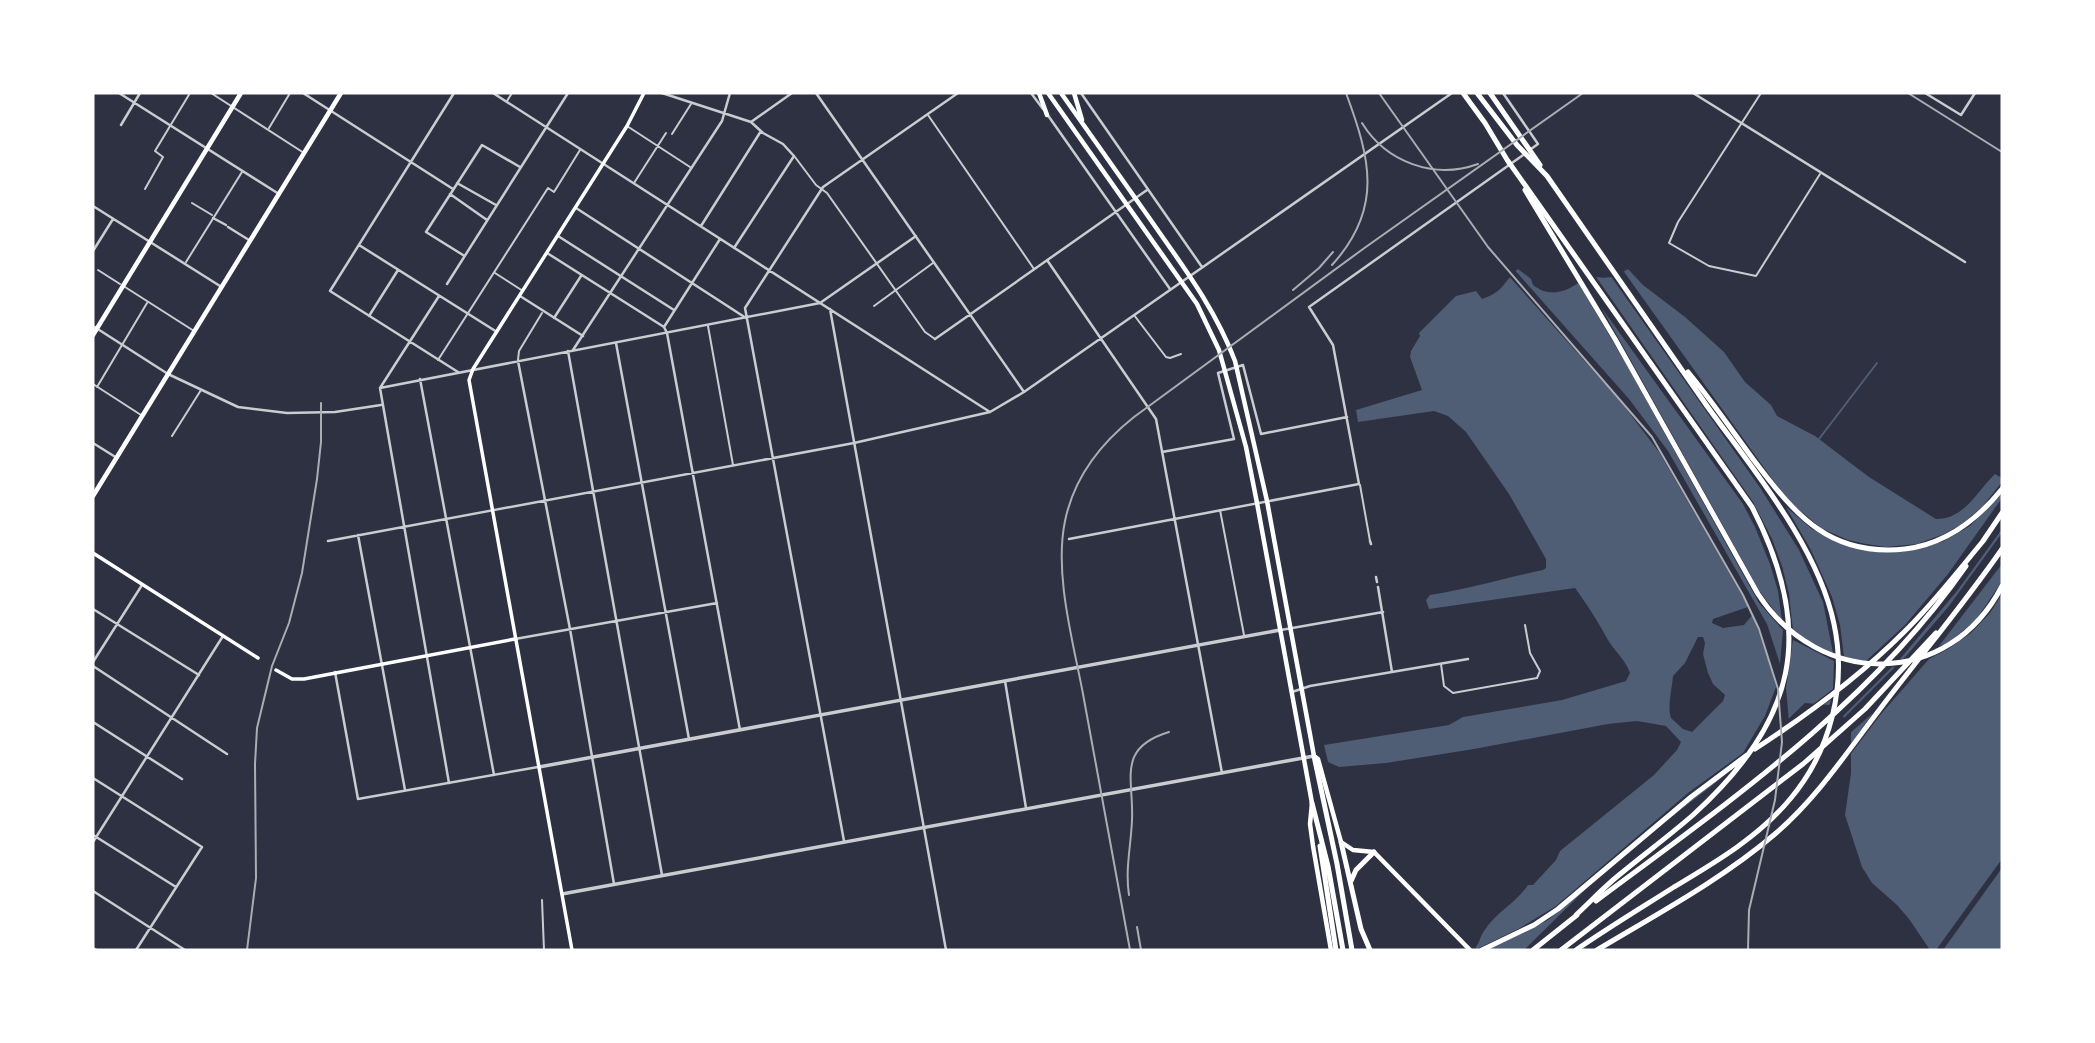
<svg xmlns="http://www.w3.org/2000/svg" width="2095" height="1043" font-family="Montserrat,sans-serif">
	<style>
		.water { fill: #4f5d75; fill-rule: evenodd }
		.pier { fill: #2d3142; fill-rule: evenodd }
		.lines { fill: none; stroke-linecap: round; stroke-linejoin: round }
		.stream { stroke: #4f5d75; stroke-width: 2 }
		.service { stroke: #caccd0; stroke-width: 2 }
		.pedestrian { stroke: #caccd0; stroke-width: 2 }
		.minor { stroke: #caccd0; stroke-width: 2.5 }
		.tertiary { stroke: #caccd0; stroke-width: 3.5 }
		.secondary { stroke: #fff; stroke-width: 3.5 }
		.primary { stroke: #fff; stroke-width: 4.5 }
		.motorway { stroke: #fff; stroke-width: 5 }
		.tram { stroke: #abadb3; stroke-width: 2 }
		.rail { stroke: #abadb3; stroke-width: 2 }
	</style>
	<rect width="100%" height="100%" fill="#2d3142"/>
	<path class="water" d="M1518,269L1531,279L1533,285C1552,300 1572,290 1588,275C1605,280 1613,278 1628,269L1643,285L1685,317L1724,352L1745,382L1771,405L1777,416L1815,436L1869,477L1936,519C1965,519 1976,492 1995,474L2002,478V950H1930L1909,919L1897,905L1872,883L1862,867L1845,815L1851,773V730L1849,723L1837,710L1829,705L1805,703L1749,757L1661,825L1588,887L1524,950H1473C1480,944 1479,938 1484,931C1496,912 1515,904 1528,885H1533L1556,860L1560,851L1654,775L1677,750L1681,742L1666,726L1637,721L1608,724L1474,749L1386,763L1339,767L1328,762L1324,745L1449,725L1463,717L1562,700L1626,681L1630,673C1625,659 1615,652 1608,640C1597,620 1588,606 1575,588L1429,609L1426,600L1430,595C1468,589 1505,578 1543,570L1546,568V559L1509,494L1466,432L1448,416L1434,411L1358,422L1356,410L1422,390L1410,357L1411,351L1420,336L1419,333L1456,296L1476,291L1482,299C1505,291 1502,283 1518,269ZM1748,607L1754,613L1744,625L1723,628L1712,623L1713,619ZM1698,637H1703L1705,643L1703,654L1708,673L1713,684L1725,695L1723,701L1692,732L1683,729L1671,718C1667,705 1672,690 1673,676L1685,663Z"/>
	<path class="pier" d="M1513,268L1629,399L1668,451L1767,624L1780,664L1783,630L1759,603L1624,360L1577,281L1586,272L1594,274L1753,502L1772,539L1782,566L1789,594L1793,631L1803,639L1833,653L1823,602L1799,550L1761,489L1610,275L1622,269L1780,490L1792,504L1821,528L1848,540L1866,544L1886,547L1917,544L1944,534L1962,524L1982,507L2002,482V493L1970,526L1942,542L1904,552H1876L1839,543L1812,529L1786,507L1811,550L1832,597L1840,625L1844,657L1866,661L1905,625L1948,574L2002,498V529L1957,591L1900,659H1903L1907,655L1949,606L2002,533V564L1939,646L1948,643L1976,620L2002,581V594L1990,613L1971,633L1948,649L1929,659L1881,714L1847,759L1848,748L1873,713L1848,735L1842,720L1895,667H1892L1841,718L1827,708L1830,704L1831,699L1820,707L1812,705L1833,689L1834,661L1793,640L1786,688L1789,722L1757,751L1750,760L1709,791L1726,773L1693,797L1548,920L1488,950H1470L1474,945L1477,949L1520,928L1556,906L1688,793L1743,753L1765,716L1776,687L1768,657L1751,611L1659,452L1621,402L1507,274ZM1601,307L1743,504L1755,527L1770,564L1778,591L1782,621L1760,592Z
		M2002,859V868L1943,950H1936Z"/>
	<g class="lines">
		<path class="stream" d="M1819,439L1877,363"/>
		<path class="service" d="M211,93L304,153
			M1761,93L1678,222L1669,243L1709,266L1756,276L1820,174
			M507,101L512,93
			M928,115L1034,269
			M627,126L690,167
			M269,128L290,93
			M672,134L691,104
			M795,157L816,185L827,193L925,332L935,339
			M634,183L666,133
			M145,189L163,157L155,151L190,93
			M186,262L242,172
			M98,270L120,284
			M495,273L523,291
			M125,287L194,331
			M874,306L933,263
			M1134,315L1166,357L1170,358L1181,354
			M708,326L733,465
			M438,360L548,188L554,192L580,150
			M518,360L519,351L542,313
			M93,384L141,415
			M97,387L147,303
			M1220,510L1244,635
			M1441,664L1444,686L1453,693L1537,678L1540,671L1530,653L1525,625
			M542,900L544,950
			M93,948L97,950"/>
		<path class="pedestrian" d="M192,203L212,215
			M172,436L201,390
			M1360,485L1370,541"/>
		<path class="minor" d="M119,93L279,194
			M303,93L453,189
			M454,93L330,291L458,372
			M493,93L990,412
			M662,93L751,122L792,93
			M816,93L1024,392
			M1031,93L1043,109
			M1081,93L1202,267
			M1503,93L1538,144L1531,149
			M1693,93L1965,262
			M1925,93L1961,115L1975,93
			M1047,114L1170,289
			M121,125L140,93
			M457,183L496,205
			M450,194L487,220
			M93,206L220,286
			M576,208L746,318
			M213,218L226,225
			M701,226L761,131
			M228,227L249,240
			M558,236L674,310
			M359,245L497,332
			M734,248L794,156L783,144L763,133L751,122
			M93,251L113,219
			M547,253L664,327L667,333L740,730
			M463,255L426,232L482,145L520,167
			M1047,260L1156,419L1222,773
			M447,284L568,93
			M520,296L583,336
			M830,309L946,950
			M369,316L398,270
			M554,318L581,276
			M93,326L168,374L238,407L287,413L335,412L381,405
			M664,327L720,239
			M935,339L1147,190
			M616,343L689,739
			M573,350L722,121L730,93
			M568,351L662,875
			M518,361L570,629L614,884
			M420,379L494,775
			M380,388L820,303L916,236
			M380,388L449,783
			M380,388L439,296
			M93,443L117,458
			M1162,452L1234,439L1218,373L1243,365L1261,434L1347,417
			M358,535L405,790
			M1069,539L1359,484L1333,345L1309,307L1526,153
			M328,541L854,443L990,412L1024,392L1452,93
			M1370,541L1371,544
			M1376,577L1377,582
			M1378,587L1392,672
			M93,609L199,675
			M1281,630L1383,612
			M515,639L717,603
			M93,662L142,585
			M93,666L227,754
			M335,672L358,799L538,767
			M1005,681L1026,808
			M1292,692L1310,686L1468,659
			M93,722L182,779
			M93,778L202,847L136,950
			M93,835L176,887
			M844,841L745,308L823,187L958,93
			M93,842L223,636
			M93,891L185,950"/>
		<path class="tertiary" d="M539,767L1280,630
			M562,894L1314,756"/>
		<path class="secondary" d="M93,553L258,658
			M276,670L292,679H304L515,639
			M572,950L469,380L473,369L627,126L644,93"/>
		<path class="primary" d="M1039,93L1047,115
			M1048,93L1197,304L1219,350L1246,447L1257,503L1312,803L1310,824L1313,846L1331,950
			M1061,93C1091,135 1120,177 1150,219C1182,265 1215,308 1235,361L1267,501L1314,756L1318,759L1341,842L1353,850L1374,852L1470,950
			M1074,93L1082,120
			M93,335L241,93
			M93,496L341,93"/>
		<path class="motorway" d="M1463,93L1485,123L1509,163
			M1477,93L1517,145L1547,176C1601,253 1654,330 1707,406C1753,470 1818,546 1834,624C1847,685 1831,750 1791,798C1760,836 1716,862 1674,887C1641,908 1608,928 1576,950
			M1490,93L1540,165
			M1508,161L1752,507C1817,633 1796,721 1693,815C1669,836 1643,855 1619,875C1604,887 1590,902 1576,915
			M1525,190L1615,339L1758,594C1819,688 1949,689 2002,586
			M1688,372C1712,401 1733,432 1756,463C1796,516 1831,557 1905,549C1946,544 1977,520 2002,489
			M1983,541L2002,513
			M1755,749C1807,715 1859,677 1903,633C1933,604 1958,571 1984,540
			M1314,756L1337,864L1352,950
			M1312,803L1328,866L1343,950
			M1341,842L1361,929L1370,950
			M1320,846L1336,950
			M1351,881L1356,870L1374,852
			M1596,901C1730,801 1869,705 1966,566
			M1482,950L1534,925L1558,909L1691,797L1747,755
			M1533,950L1577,915
			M1561,950L1803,764L1865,709L1936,633
			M1597,950C1657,914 1721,880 1775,834C1817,798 1847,752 1880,709C1921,655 1964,604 2002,549"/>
		<path class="tram" d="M1379,93L1488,247L1652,437L1743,595L1759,629L1778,689L1782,742L1775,800L1749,910L1748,950"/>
		<path class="rail" d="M1908,93L2002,152
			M1362,123C1386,162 1434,180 1478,164
			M1332,265C1384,208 1370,158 1346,93
			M1293,290L1319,268L1333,252
			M1129,895C1125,869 1131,846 1132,820C1134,779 1116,748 1169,732
			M1137,927L1141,950
			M247,950L256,878L255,764L257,728L272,666L289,623L302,573L317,479L321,442V403
			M1130,950C1114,865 1099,779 1083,694C1073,641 1054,574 1065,521C1074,477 1100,444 1134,417L1363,249L1583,93"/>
	</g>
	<rect width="2095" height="1043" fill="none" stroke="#ffffff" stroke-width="189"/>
</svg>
